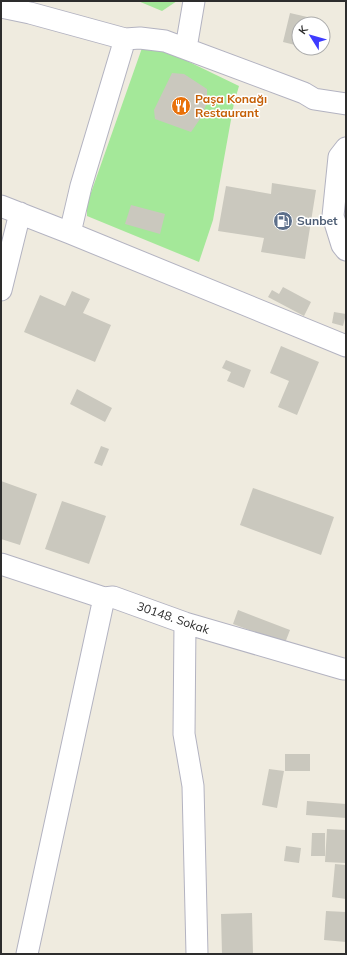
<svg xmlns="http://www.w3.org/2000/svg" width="347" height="955" font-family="Mulish,sans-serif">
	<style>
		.green { fill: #a4e899 }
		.building { fill: #cac8be }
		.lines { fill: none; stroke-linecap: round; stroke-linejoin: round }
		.minor-casing { stroke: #b3b3c1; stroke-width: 23 }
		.minor { stroke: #fff; stroke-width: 21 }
		.labels { text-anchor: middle; stroke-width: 3; stroke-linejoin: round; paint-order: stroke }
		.food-label { font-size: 12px; font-weight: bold; fill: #c56008; stroke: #fff; text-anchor: start }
		.service-label { font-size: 12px; font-weight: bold; fill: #4e5e75; stroke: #fff; text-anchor: start }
		.street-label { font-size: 12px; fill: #2d2d2d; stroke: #fff }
	</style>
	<rect width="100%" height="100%" fill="#efebdf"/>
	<path class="green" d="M138,1H177L162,11Z
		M152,44L239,86L234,103L213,220L199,262L87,216V204L142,48Z"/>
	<path class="building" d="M290,13L316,19L315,24H299V46L283,42Z
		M172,73L184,74L207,89V103L200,119L191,132L155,119L154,110Z
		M272,183L316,190L305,259L261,252L264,238L218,231L226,186L271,194Z
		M131,205L165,214L160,234L125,224Z
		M283,287L311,302L304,316L268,297L272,290L279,294Z
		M72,291L90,299L83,313L111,325L95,362L24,332L40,295L65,306Z
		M334,312L346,314L343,326L332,323Z
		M281,346L319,362L297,415L278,407L289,381L270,373Z
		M226,360L251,370L244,388L227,381L231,372L222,368Z
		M77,389L112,408L105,422L70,404Z
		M101,446L109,449L102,466L94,463Z
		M1,481L37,494L20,545L1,539Z
		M253,488L334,517L321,555L240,525Z
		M62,501L106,516L89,564L45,549Z
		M238,610L290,630L285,643L233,624Z
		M285,754H310V771H285Z
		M269,769L284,771L277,808L262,805Z
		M307,801L346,804V818L306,815Z
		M327,829L346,830V863L325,862Z
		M312,833H325V856H311Z
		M286,846L301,848L299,863L284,861Z
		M335,864L346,865V899L332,897Z
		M326,911L346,912V942L324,940Z
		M252,913L253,954H222L221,914Z"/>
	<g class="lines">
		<defs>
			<path id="minor" d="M1,7L30,13L125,39L140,38L165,41L304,93L314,99L346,104
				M186,48L194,1
				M346,148L339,157L333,216L342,245L346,250
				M1,206L70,233L346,346
				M70,233L81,186L125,39
				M1,290L20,213
				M1,564L104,598L113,597L185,623L343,669H346
				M185,623L184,734L193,786L197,954
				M27,954L104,598"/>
		</defs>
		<use href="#minor" class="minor-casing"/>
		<use href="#minor" class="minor"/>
	</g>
	<defs>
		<symbol id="restaurant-disc" viewBox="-11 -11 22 22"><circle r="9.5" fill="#e8710a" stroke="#fff"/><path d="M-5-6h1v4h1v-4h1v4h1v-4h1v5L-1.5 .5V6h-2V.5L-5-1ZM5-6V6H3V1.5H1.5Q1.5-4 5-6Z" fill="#fff"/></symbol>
		<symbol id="fuel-disc" viewBox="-11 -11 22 22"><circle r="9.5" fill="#5c6f8a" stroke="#fff"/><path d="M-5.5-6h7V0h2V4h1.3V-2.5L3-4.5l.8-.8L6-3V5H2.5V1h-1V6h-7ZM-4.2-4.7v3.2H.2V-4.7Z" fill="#fff"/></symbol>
	</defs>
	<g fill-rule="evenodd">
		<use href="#restaurant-disc" x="170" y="95" width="22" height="22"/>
		<use href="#fuel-disc" x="272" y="210" width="22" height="22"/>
	</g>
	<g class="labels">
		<g class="food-label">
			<text x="195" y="103">Paşa Konağı<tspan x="195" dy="14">Restaurant</tspan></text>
		</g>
		<g class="service-label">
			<text x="297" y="225">Sunbet</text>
		</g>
		<g class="street-label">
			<text transform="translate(173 618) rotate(19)" y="4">30148. Sokak</text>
		</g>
	</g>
	<rect width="347" height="955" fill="none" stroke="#2d2d2d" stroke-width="4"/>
	<g transform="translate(311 36) rotate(307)"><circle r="19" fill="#ffffff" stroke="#ababab"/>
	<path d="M0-3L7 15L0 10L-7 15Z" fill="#3e3bff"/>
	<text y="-6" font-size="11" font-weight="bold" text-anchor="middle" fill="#2d2d2d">K</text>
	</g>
</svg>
